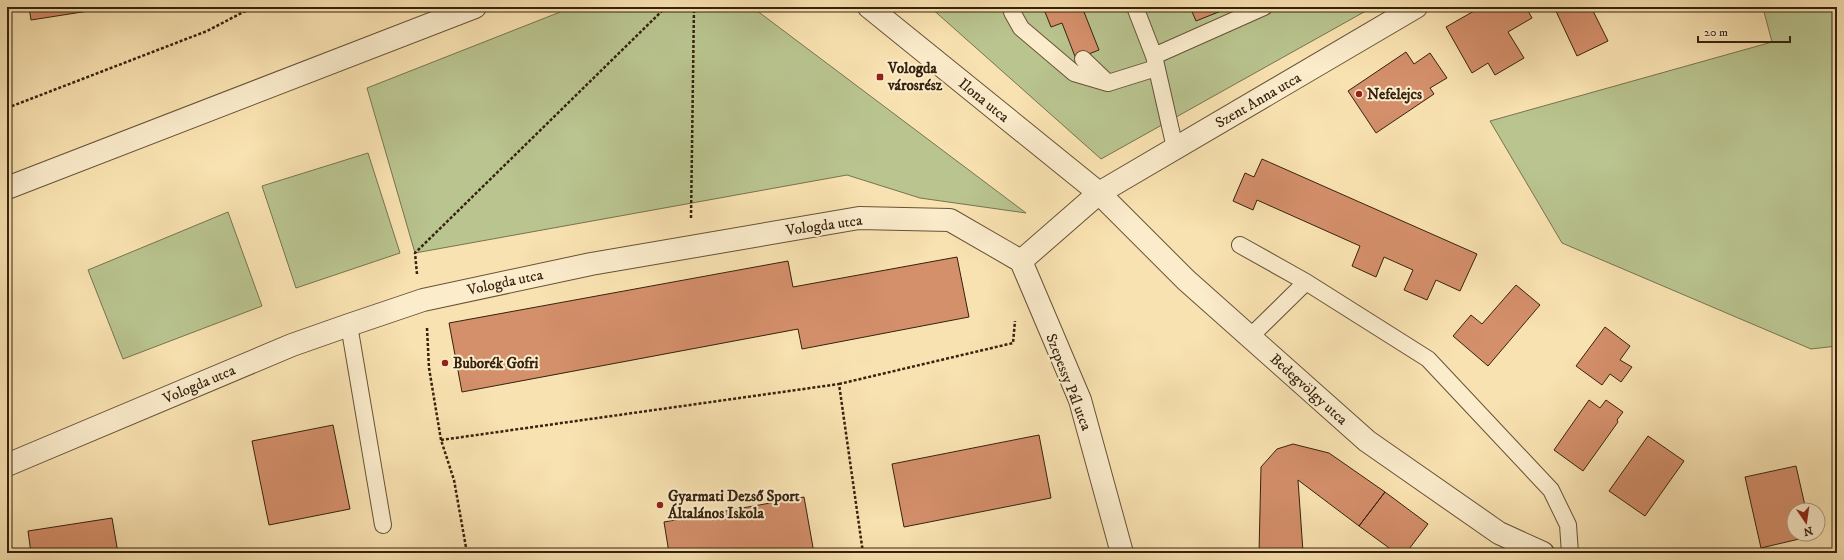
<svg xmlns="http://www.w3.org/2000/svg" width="1844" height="560" font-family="'IM FELL DW Pica',serif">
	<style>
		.green { fill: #b9c48f; stroke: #78734e }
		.building { fill: #d48f6b; stroke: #36220e }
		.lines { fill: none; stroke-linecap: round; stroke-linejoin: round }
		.service-casing { stroke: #675237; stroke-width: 18 }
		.minor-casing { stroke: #675237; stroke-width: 24 }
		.tertiary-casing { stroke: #675237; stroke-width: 24 }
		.path { stroke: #36220e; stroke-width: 2.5; stroke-dasharray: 3 2; stroke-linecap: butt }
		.service { stroke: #fbeccc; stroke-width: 16 }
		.minor { stroke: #fbeccc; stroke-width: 22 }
		.tertiary { stroke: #fbeccc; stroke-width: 22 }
		.poi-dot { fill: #8f2418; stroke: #fbeccc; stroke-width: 1.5 }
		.labels { text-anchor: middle; stroke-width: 4; stroke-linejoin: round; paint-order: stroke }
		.poi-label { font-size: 15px; font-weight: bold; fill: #36220e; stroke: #fbeccc; text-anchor: start }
		.street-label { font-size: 15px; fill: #36220e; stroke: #fbeccc }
	</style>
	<rect width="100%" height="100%" fill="#f9e2b1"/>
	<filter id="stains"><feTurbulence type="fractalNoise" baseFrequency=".005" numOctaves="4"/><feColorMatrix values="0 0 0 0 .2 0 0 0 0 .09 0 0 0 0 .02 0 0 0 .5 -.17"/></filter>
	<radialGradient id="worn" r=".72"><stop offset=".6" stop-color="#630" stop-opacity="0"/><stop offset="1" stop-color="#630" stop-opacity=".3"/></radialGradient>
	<path class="green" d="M573,7H752L1026,213L920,198L847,175L415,253L367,88Z
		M930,7H1373L1101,159Z
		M1767,7H1837V346L1811,349L1562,243L1490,121L1772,42L1763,8Z
		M368,153L400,253L296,288L262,186Z
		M228,212L262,306L123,359L88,270Z"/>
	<path class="building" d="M7,7H24L7,10Z
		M29,7H114L31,20Z
		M1043,7H1082L1099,50L1076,59L1062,23L1051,27Z
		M1190,7H1231L1196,21Z
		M1481,7H1526L1532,18L1508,32L1524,58L1495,75L1488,63L1472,73L1446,27Z
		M1554,7H1591L1608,41L1577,56Z
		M1406,52L1414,64L1430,53L1447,78L1430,88L1434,94L1376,133L1348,91Z
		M1262,159L1477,254L1460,291L1436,280L1427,300L1404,290L1413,270L1384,257L1376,277L1352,266L1360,246L1257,200L1253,210L1233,201L1245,173L1254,177Z
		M957,257L969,317L802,349L798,329L462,392L449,323L788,261L793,287Z
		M1516,285L1540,305L1488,366L1453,336L1471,315L1482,324Z
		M1605,327L1630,346L1620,360L1632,367L1621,382L1610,374L1602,385L1576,366Z
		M1589,400L1600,408L1606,400L1623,412L1617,420L1618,422L1583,471L1554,450Z
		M333,425L350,509L269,525L252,441Z
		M1039,435L1051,498L904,527L892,464Z
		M1648,436L1684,461L1645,516L1609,491Z
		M1293,444L1329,453L1385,492L1359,526L1298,480L1303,552L1259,553L1261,467L1277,449Z
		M1796,466L1806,510H1794V534H1812V536L1761,548L1745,477Z
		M1385,492L1428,524L1406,553H1396L1359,526Z
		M804,497L814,553H669L664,522Z
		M112,518L118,553H31L28,531Z"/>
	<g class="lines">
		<defs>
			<path id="service" d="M1013,7L1012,12L1021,28L1074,73L1108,83
				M1135,7L1154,56
				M1083,59L1108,83L1156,68
				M1175,148L1154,56L1264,7
				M1240,245L1306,282L1428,359L1551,490L1568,525L1570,553
				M349,325L383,525
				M1250,337L1306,282"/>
			<path id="minor" d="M869,7L1099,193L1186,280L1367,441L1499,533L1543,553
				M1021,261L1099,193L1416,7
				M1021,261L1080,400L1122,553
				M7,465L292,345L349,325L423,300L591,264L859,218L950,220L1021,261"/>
			<path id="tertiary" d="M7,188L475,7"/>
		</defs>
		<use href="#service" class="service-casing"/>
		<use href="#minor" class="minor-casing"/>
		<use href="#tertiary" class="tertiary-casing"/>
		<path class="path" d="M7,108L207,31L253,7
			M691,218L694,7
			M417,274L415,253L666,7
			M427,328L429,368L441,440L454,480L467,553
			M839,384L1013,343L1015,321
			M441,440L839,384L863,553"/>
		<use href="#service" class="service"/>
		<use href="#minor" class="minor"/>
		<use href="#tertiary" class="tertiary"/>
	</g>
	<g class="poi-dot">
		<rect x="876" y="73" width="8" height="8" rx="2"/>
		<circle cx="1359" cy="94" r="4"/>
		<circle cx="445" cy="363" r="4"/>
		<circle cx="660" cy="505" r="4"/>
	</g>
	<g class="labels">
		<g class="poi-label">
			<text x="888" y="73">Vologda<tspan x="888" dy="17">városrész</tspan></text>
			<text x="1367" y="99">Nefelejcs</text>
			<text x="453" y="368">Buborék Gofri</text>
			<text x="668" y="501">Gyarmati Dezső Sport<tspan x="668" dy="17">Általános Iskola</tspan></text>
		</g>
		<g class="street-label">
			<text transform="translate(984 100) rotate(39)" y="5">Ilona utca</text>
			<text transform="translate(1258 100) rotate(-30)" y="5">Szent Anna utca</text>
			<text transform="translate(824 225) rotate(-8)" y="5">Vologda utca</text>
			<text transform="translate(505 282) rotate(-12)" y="5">Vologda utca</text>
			<text transform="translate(1069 382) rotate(69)" y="5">Szepessy Pál utca</text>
			<text transform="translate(199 384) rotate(-23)" y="5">Vologda utca</text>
			<text transform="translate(1309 389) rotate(42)" y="5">Bedegvölgy utca</text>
		</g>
	</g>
	<rect width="1844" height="560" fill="none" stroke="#f9e2b1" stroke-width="24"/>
	<rect x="8" y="8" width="1828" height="544" fill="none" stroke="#36220e" stroke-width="2"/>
	<rect x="12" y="12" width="1820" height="536" fill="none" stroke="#36220e"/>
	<g transform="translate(1806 522) rotate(167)"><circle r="19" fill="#fbeccc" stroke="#ac9b80"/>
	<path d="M0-3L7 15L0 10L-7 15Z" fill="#8f2418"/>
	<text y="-6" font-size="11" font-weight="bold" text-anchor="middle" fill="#36220e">N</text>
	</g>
	<path d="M1698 36v6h92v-6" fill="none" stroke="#36220e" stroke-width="2"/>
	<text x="1704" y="36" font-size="12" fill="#36220e" stroke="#fbeccc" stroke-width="3" paint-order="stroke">20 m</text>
	<rect width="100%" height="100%" filter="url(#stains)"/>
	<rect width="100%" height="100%" fill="url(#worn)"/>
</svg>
